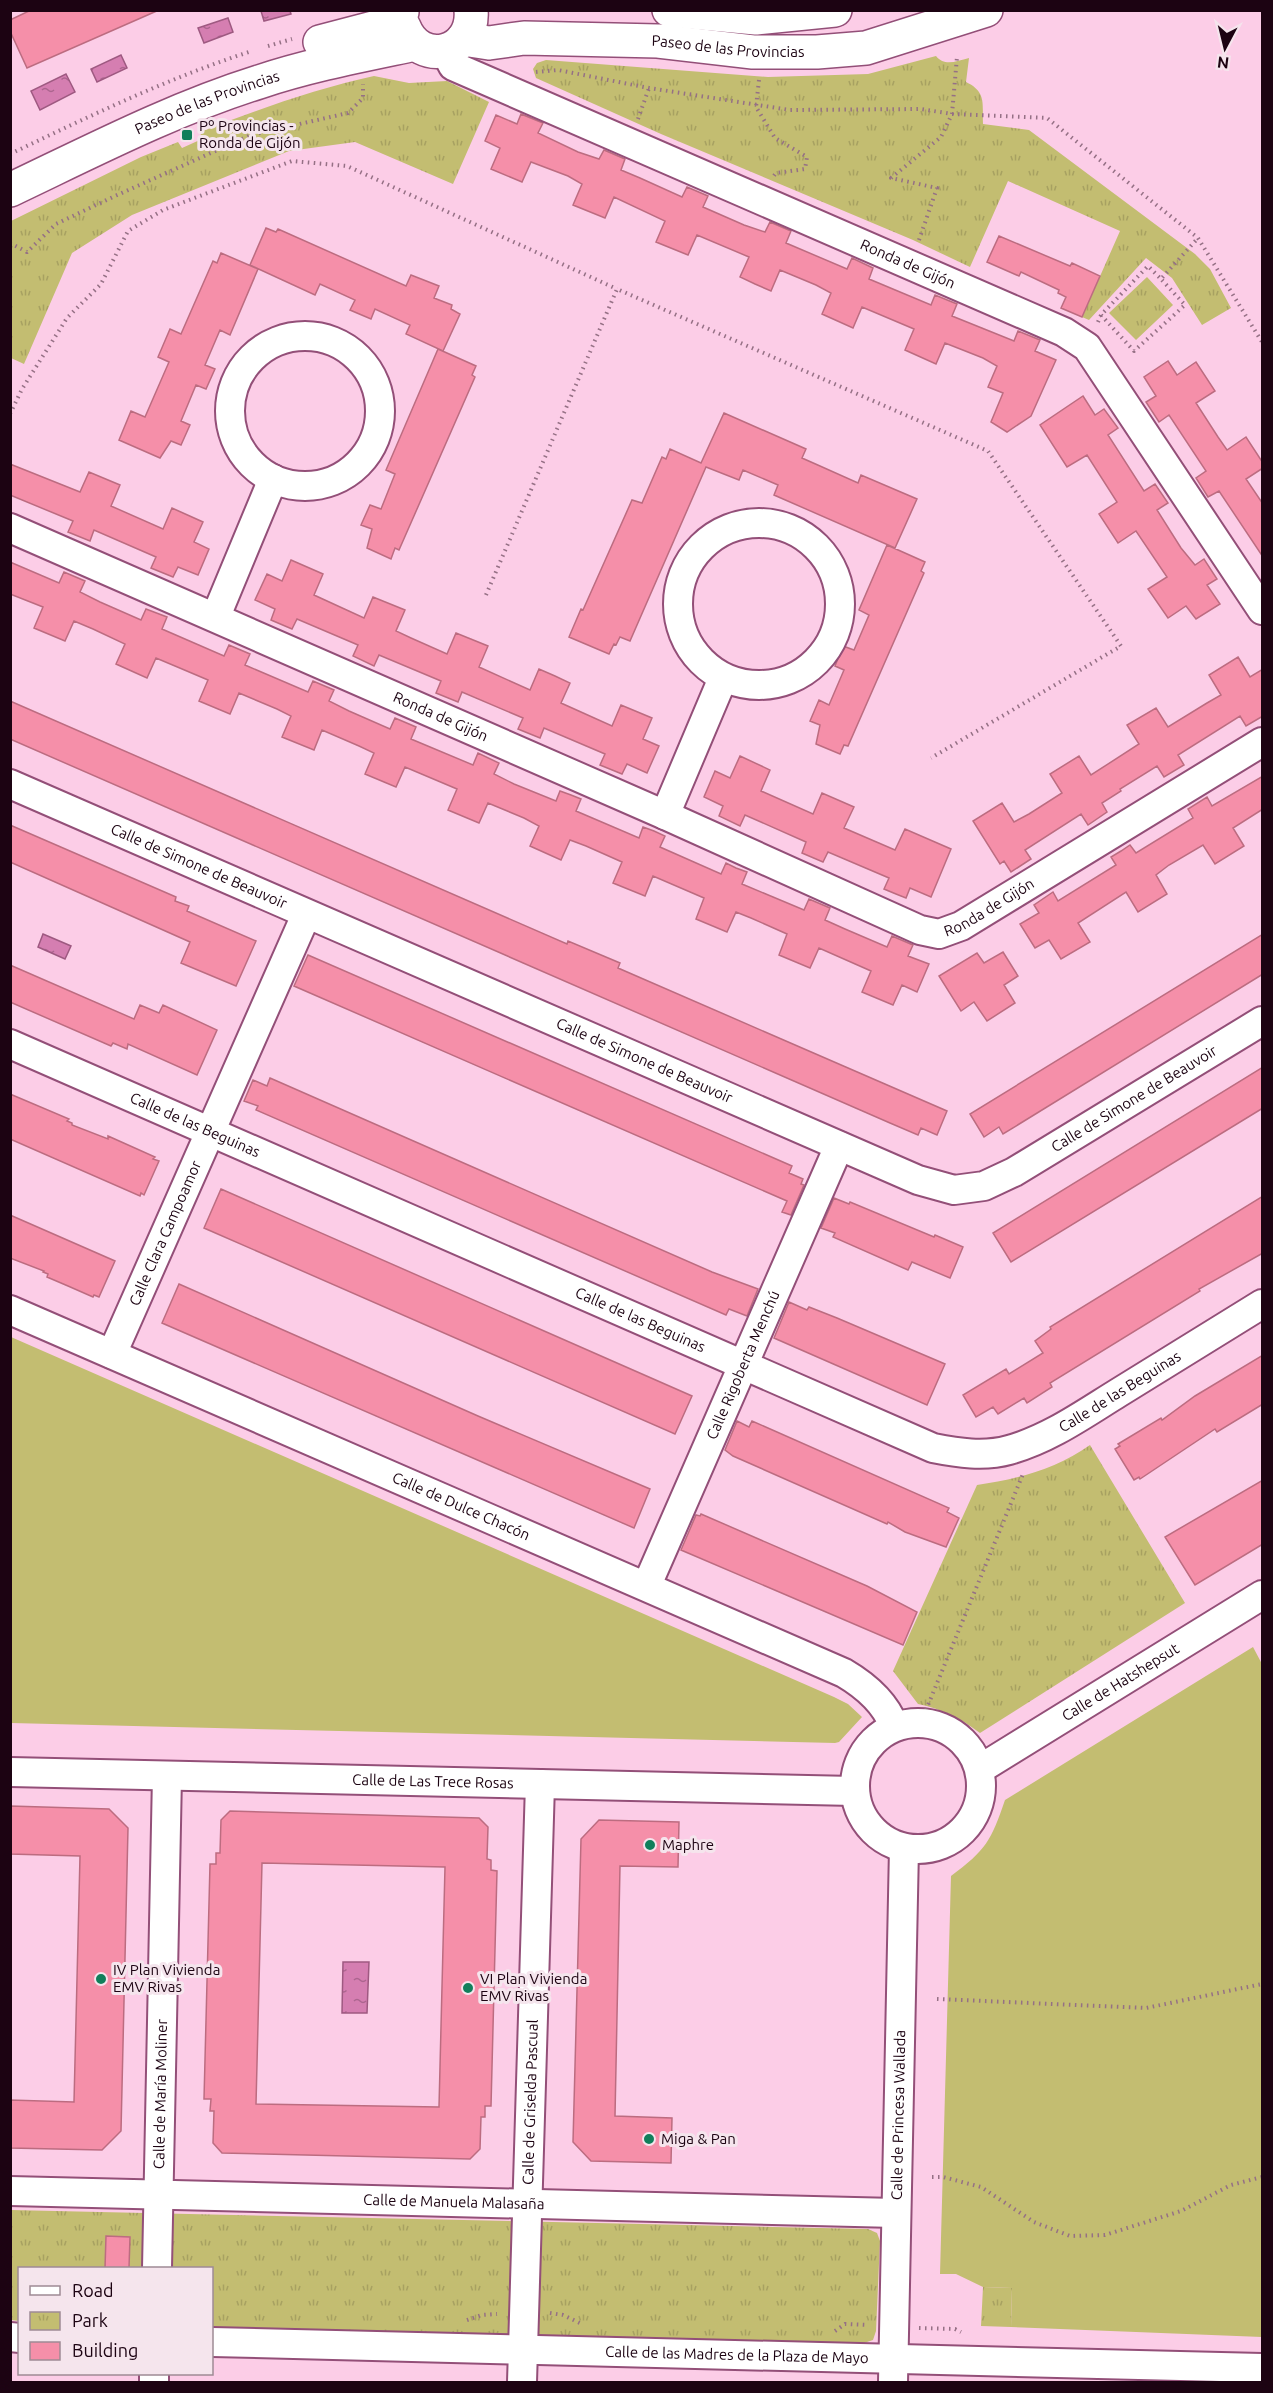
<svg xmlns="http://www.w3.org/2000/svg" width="1273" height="2393" font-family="Ubuntu,sans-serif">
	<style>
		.green { fill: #c3bd71 }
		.park { fill: url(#park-tufts) }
		.water { fill: url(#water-ripples); stroke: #9e5981; stroke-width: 1.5 }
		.building { fill: #f58fa9; stroke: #bc6c80; stroke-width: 1.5; fill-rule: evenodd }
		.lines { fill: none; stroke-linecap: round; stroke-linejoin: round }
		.street-casing { stroke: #934f78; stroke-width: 32 }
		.secondary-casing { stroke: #934f78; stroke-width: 36 }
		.path { stroke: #957085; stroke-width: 4; stroke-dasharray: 1.5 4.5; stroke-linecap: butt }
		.street { stroke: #fff; stroke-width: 28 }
		.secondary { stroke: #fff; stroke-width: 33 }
		.poi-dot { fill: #117f5b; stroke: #f5e5ed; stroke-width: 2 }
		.labels { text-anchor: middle; stroke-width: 6; stroke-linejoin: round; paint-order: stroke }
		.street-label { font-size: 15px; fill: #1c0312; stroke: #f5e5ed }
		.poi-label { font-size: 15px; fill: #1c0312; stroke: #f5e5ed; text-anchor: start }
	</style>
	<defs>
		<pattern id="park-tufts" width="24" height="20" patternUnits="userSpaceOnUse" patternTransform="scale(1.5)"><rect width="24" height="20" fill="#c3bd71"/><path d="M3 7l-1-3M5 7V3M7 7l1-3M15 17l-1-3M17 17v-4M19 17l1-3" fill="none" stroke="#a7a161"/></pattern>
		<pattern id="water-ripples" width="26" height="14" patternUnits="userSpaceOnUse" patternTransform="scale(1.5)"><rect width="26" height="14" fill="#d57eb1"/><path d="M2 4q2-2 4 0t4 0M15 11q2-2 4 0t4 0" fill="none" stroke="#ac658f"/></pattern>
	</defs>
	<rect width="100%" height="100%" fill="#fccde7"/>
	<path class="green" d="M11,1337L834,1697L848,1704L862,1717L839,1742L835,1743L11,1723Z
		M1253,1647L1262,1664V2337L1011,2327L1012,2288L983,2287L956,2274H940L951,1876C986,1850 991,1841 1005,1800Z"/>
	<path class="park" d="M936,56C945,67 956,61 969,58L966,82C987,92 982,104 983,124L1029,130L1195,254L1210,269L1231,308L1202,325L1172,278L1146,258L1089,320L1082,317L1120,231L1008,181L970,267L913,240L661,134L536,78L533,69L537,63L546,60L768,77L868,74Z
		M374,76L409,83L447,81L489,102L453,184L355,142L289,151L132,215L72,253L24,364L11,358V221L141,157L178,142L182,148L202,139L200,132C256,110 315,89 374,76Z
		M1147,277L1173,305L1136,340L1109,313Z
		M1090,1445L1185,1603L980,1733C960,1718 942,1709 918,1704L893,1671L977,1485C1018,1479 1056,1469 1090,1445Z
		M11,2210L868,2229L877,2233L880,2241L876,2331L873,2340L864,2343L212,2327V2268H20L19,2321L11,2320Z
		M983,2287L1012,2288L1011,2327L981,2326Z"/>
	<path class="water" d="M261,11H290L291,14L264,21Z
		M228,18L233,32L204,43L198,28Z
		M121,55L127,68L97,82L91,69Z
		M66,74L75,92L40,110L31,91Z
		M43,934L71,946L65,959L38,947Z
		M343,1962H369L367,2013H342Z"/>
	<path class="building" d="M31,10H159L27,68L10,31V20Z
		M521,114L543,123L538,133L578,152L599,159L604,150L625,159L621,170L640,178L682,197L687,187L708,196L703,207L744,225L765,232L770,222L791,231L786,243L847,269L852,258L873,268L869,279L931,305L935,295L957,304L952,316L1014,341L1018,331L1040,340L1035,351L1056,360L1031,416L1007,432L991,422L1003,393L988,387L997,366L983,358L945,343L936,364L905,350L914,329L862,307L853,328L822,314L831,293L816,285L780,270L771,291L755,284L740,277L749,257L697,235L688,255L656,242L665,221L614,197L605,218L573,205L582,184L568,176L531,162L522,182L491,169L500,148L485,141L496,115L517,124Z
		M266,228L276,232L278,229L406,286L411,275L439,286L434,298L452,305L451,309L460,314L443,351L406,334L410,325L375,309L371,319L350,310L355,300L320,284L315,295L250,265Z
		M999,236L1070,266L1072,263L1100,276L1082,317L1061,308L1066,297L1058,293L1059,290L1021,272L1019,276L987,262Z
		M221,253L258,269L230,335L220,330L205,365L215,369L206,389L196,385L181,421L190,425L181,445L171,441L160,458L119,440L131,411L145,417L169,362L158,357L170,329L181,334L213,261L217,263Z
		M438,349L476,366L472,375L475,377L399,550L395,548L391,559L367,548L372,529L361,525L370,505L381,509L395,474L386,470Z
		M1168,361L1177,375L1196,362L1215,391L1196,403L1218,437L1227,450L1246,437L1263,463V468L1246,479L1263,504V557L1219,491L1208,497L1196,478L1206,471L1169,415L1159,422L1146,402L1156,396L1144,377Z
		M1083,396L1095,415L1104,409L1118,428L1108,435L1144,491L1155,484L1168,503L1157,510L1181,548L1195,565L1204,559L1217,579L1207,585L1220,604L1196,619L1186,606L1168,618L1148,589L1167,577L1136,531L1118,543L1099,514L1117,502L1087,455L1067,467L1040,425Z
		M724,413L806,449L802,458L820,466L858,483L861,475L917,499L895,548L774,495L778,485L743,470L739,480L706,467L630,641L620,637L616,645L614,644L609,654L569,637L581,609L583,610L632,500L642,503L662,457L666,459L670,449L701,463Z
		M10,464L80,492L89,472L120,485L111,506L163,529L172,508L203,522L194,542L209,549L198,575L178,567L173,577L151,568L156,557L94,530L90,541L68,532L73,521L10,495Z
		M887,545L925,562L921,571L924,573L848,746L844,745L840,754L816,744L820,725L810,721L819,700L829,705L844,670L835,666L843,646L854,650L869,615L859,610Z
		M291,560L323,574L314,595L364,618L373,597L405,610L396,631L411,638L447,654L456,633L488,646L479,667L530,690L539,669L555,676L570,683L561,703L612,726L621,705L652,718L643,739L659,746L647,773L627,764L622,774L600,765L605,754L544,728L540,738L518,729L523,718L462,692L458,702L436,693L441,681L379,655L374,666L353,656L358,645L297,619L292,629L271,620L275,609L255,600L267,574L282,581Z
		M10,562L59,583L64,572L85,581L80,592L100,602L141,620L146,609L167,617L162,629L224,656L229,645L250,654L245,665L308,692L313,681L334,690L329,701L349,711L390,729L395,718L416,727L411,739L473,765L478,753L499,763L494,774L514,784L556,801L560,791L571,795L581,799L576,811L639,838L643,827L654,831L665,836L660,847L721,874L726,863L736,868L747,872L742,884L804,910L809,899L830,908L825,920L845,929L887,947L892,936L913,945L908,956L929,964L917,992L902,985L893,1005L862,992L871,971L819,948L810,968L779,955L787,934L751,918L736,912L727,932L696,919L704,898L653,876L645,896L613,883L622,862L586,846L570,840L561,860L530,846L539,826L524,818L488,803L479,823L448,810L457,789L405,767L396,787L365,774L374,753L359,746L322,730L314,750L282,737L291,716L277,709L239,693L230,714L199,701L208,680L175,666L156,658L147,678L116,664L125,644L93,629L74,621L65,641L34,628L43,607L10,594Z
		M1238,657L1250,677L1263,669V716L1246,726L1240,716L1178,755L1184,765L1164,777L1157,766L1120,789L1121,791L1102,803L1107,812L1088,825L1081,814L1025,850L1031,859L1011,872L1004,861L1000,864L973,821L1002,803L1014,822L1029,814L1062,793L1050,774L1079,756L1091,775L1139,744L1127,725L1156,708L1168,727L1207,703L1221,695L1209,675Z
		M10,701L567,944L568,941L620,963L618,968L947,1111L937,1135L921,1128L918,1135L890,1123L10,739Z
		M740,756L770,770L761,791L813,814L822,793L854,807L844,828L895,850L905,829L951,849L931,897L910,888L906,898L896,894L884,889L889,878L828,852L823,862L802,853L806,842L745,815L740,826L719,816L723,806L704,797L715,771L730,778Z
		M1263,776V809L1233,828L1244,846L1215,864L1203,845L1169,865L1156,875L1167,894L1138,912L1126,892L1078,923L1090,942L1061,959L1049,940L1035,948L1020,924L1039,913L1034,905L1053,892L1058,901L1116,865L1111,857L1121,851L1130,845L1136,853L1193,818L1188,809L1207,797L1212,806Z
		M10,825L176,897L175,901L189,906L187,911L256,941L236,986L181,963L190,942L10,862Z
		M1263,934V974L1003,1134L999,1127L984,1137L970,1114Z
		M1003,952L1018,976L1004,985L1015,1003L987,1021L974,1002L961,1011L939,976L977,953L984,963Z
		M308,955L792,1166L789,1173L803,1179L801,1184L804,1185L791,1215L782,1212L787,1201L294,986Z
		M10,965L134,1019L140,1005L159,1013L163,1005L217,1030L197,1075L128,1044L127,1049L113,1043L111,1046L10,1002Z
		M1263,1067V1108L1011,1262L993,1233Z
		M270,1078L712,1272L758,1289L747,1316L729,1309L726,1315L256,1110L258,1106L244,1101L253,1080L267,1086Z
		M10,1094L69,1119L67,1121L72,1123V1125L108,1139V1136L155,1157L153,1159L159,1161L144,1195L141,1193L140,1196L10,1139Z
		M221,1189L692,1396L675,1434L204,1228Z
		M1263,1196V1253L1199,1289L1200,1291L1050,1383L1052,1387L1027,1403L1024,1398L998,1414L993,1407L976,1417L963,1395L1006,1369L1009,1374L1043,1353L1035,1341L1051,1329L1050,1327Z
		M834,1198L849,1204L850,1202L934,1237L935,1235L963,1247L950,1278L912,1262L908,1270L833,1237L835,1233L821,1228Z
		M10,1215L115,1261L99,1297L94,1295L93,1297L68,1286L47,1277L48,1274L43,1272L44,1271L10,1258Z
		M179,1284L478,1416L650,1489L634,1528L162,1323Z
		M789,1302L807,1310L809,1307L837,1318L945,1364L927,1405L774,1338Z
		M1263,1355V1404L1217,1432L1215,1429L1140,1479L1139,1477L1134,1480L1115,1449L1120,1446L1118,1444L1161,1418L1162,1420L1195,1396Z
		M737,1421L749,1427L752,1421L949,1508L947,1512L959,1518L946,1547L905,1532L888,1522L887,1524L733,1456L725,1450Z
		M1263,1480V1544L1195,1585L1165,1537Z
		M701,1514L867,1586L917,1612L903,1645L681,1550L696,1515L700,1516Z
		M10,1806L109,1809L128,1828L121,2131L102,2150L10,2148V2100L74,2102L80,1856L10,1854Z
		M230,1811L479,1818L488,1827L487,1859L491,1860V1870L497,1871L491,2106H485V2117H481L480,2149L470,2159L222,2153L213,2143L214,2111H210L211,2099H204L210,1864H216V1853H220L221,1820ZM262,1863L445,1867L439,2107L256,2104Z
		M599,1820L679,1822L678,1867L620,1866L615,2116L672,2118L671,2163L591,2161L573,2142L581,1839Z
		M106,2236L130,2237L129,2268H105Z"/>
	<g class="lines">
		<defs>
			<g id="street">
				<path id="s1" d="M445,51L453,66L1064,332L1087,347L1262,610"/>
				<circle cx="305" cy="411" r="75"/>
				<circle cx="759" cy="604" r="81"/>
				<path id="s2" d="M10,528L665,815L920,930L939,934L961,926L1262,742"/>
				<path d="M216,616L273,479"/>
				<path id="s3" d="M10,784L918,1180L954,1190L984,1186L1014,1172L1262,1021"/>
				<path d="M665,815L723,678"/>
				<path id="s4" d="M10,1044L933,1448C958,1453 984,1457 1009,1450C1049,1439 1084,1414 1118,1393C1166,1363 1214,1334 1262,1304"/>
				<path id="s5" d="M10,1310L844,1673C866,1686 885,1702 894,1726"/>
				<path id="s6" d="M112,1354L306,915"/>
				<path id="s7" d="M647,1585L839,1146"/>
				<circle cx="918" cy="1786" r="63"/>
				<path id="s8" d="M980,1769L1262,1595"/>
				<path id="s9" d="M10,1772L854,1791"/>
				<path id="s10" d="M10,2191L896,2213"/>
				<path id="s11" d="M157,2268L167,1776"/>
				<path d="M10,2337L20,2338"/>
				<path id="s12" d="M212,2342L1262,2368"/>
				<path d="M154,2382V2374"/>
				<path id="s13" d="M522,2382L540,1784"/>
				<path id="s14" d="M893,2382L904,1848"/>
			</g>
			<g id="secondary">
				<path d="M669,10L756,18L835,10"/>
				<path d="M404,27C420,68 475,54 471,10"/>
				<path id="s15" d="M463,39L489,43L524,38L658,41L753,52H817L866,48L986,10"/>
				<path d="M320,42L381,26L402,12"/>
				<path id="s16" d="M10,190C92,151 173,109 259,82C310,65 363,55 415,44"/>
			</g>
		</defs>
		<use href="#street" class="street-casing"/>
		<use href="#secondary" class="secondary-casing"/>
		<path class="path" d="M268,46L292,39
			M536,72L558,70L649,88L790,110L921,109L952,114L1047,118L1198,238L1262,342
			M759,80L756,107L775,138L807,157L805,169L776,173L773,177
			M638,119L649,88
			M10,154C90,116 168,78 252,51
			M919,240L937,188L891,178L941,137L952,114L957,57
			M10,243L27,252L56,224L115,196L251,135L348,113L363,98V84
			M1101,315L1134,351L1185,305L1161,279
			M1098,322L1101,315L1148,266L1161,279L1198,238
			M10,414L22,389L67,318L101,284L128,231L163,210L292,161L347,166L617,289
			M486,595L617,289L988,451L1121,646L931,758
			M926,1710L1023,1474
			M937,1999L1146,2008L1262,1984
			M932,2177H943L981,2187L1034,2222L1070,2236L1105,2235L1181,2211L1231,2185L1262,2177
			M550,2313L563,2315L582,2324
			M467,2320L482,2315L497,2314
			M919,2328L955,2329L961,2332
			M835,2331L845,2324L868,2325"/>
		<use href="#street" class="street"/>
		<use href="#secondary" class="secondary"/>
	</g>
	<g class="poi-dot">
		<rect x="181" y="129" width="12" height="12" rx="3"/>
		<circle cx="650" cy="1845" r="6"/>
		<circle cx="101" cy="1979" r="6"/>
		<circle cx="468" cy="1988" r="6"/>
		<circle cx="649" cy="2139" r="6"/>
	</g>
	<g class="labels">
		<g class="street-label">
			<text dy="5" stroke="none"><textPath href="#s15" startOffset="266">Paseo de las Provincias</textPath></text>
			<text dy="5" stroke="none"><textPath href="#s16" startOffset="216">Paseo de las Provincias</textPath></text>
			<text dy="5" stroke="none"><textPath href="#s1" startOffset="513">Ronda de Gijón</textPath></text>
			<text dy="5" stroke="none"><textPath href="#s2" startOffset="470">Ronda de Gijón</textPath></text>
			<text dy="5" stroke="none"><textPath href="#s3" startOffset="206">Calle de Simone de Beauvoir</textPath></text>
			<text dy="5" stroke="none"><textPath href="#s2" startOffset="1071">Ronda de Gijón</textPath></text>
			<text dy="5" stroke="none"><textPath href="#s3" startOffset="692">Calle de Simone de Beauvoir</textPath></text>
			<text dy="5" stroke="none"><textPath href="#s3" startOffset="1232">Calle de Simone de Beauvoir</textPath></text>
			<text dy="5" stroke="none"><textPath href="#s4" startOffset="202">Calle de las Beguinas</textPath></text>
			<text dy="5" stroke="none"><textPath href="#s6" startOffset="132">Calle Clara Campoamor</textPath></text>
			<text dy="5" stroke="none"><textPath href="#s4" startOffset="688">Calle de las Beguinas</textPath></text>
			<text dy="5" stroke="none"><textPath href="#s7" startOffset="240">Calle Rigoberta Menchú</textPath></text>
			<text dy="5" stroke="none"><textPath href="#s4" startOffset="1210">Calle de las Beguinas</textPath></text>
			<text dy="5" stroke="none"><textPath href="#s5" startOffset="492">Calle de Dulce Chacón</textPath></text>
			<text dy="5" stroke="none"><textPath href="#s8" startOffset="165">Calle de Hatshepsut</textPath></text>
			<text dy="5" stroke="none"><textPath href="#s9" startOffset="423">Calle de Las Trece Rosas</textPath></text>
			<text dy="5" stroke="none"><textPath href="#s11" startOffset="174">Calle de María Moliner</textPath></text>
			<text dy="5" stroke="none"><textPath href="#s13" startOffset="280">Calle de Griselda Pascual</textPath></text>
			<text dy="5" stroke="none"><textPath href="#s14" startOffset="267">Calle de Princesa Wallada</textPath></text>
			<text dy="5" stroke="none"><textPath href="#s10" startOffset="444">Calle de Manuela Malasaña</textPath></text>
			<text dy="5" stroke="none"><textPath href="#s12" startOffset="525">Calle de las Madres de la Plaza de Mayo</textPath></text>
		</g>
		<g class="poi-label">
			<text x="199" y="131">Pº Provincias -<tspan x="199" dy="17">Ronda de Gijón</tspan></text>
			<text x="662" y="1850">Maphre</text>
			<text x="113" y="1975">IV Plan Vivienda<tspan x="113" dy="17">EMV Rivas</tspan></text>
			<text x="480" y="1984">VI Plan Vivienda<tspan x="480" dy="17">EMV Rivas</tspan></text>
			<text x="661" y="2144">Miga &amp; Pan</text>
		</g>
	</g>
	<rect width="1273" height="2393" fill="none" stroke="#1c0312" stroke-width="24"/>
	<rect x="18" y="2267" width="195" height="108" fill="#f5e5ed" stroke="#9e8b95" stroke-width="1.5"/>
	<rect x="30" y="2286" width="30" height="9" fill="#ffffff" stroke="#9e8b95" stroke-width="1.5"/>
	<text x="72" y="2297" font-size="18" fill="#1c0312">Road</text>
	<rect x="30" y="2312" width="30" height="18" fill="url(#park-tufts)" stroke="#9e8b95" stroke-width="1.5"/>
	<text x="72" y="2327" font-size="18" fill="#1c0312">Park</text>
	<rect x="30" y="2342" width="30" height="18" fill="#f58fa9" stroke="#9e8b95" stroke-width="1.5"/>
	<text x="72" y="2357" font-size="18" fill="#1c0312">Building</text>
	<g transform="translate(1225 48) rotate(187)" stroke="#f5e5ed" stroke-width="4.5" paint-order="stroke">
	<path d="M0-4.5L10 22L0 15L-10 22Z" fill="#1c0312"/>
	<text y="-9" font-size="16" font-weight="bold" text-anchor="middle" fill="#1c0312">N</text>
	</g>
</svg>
